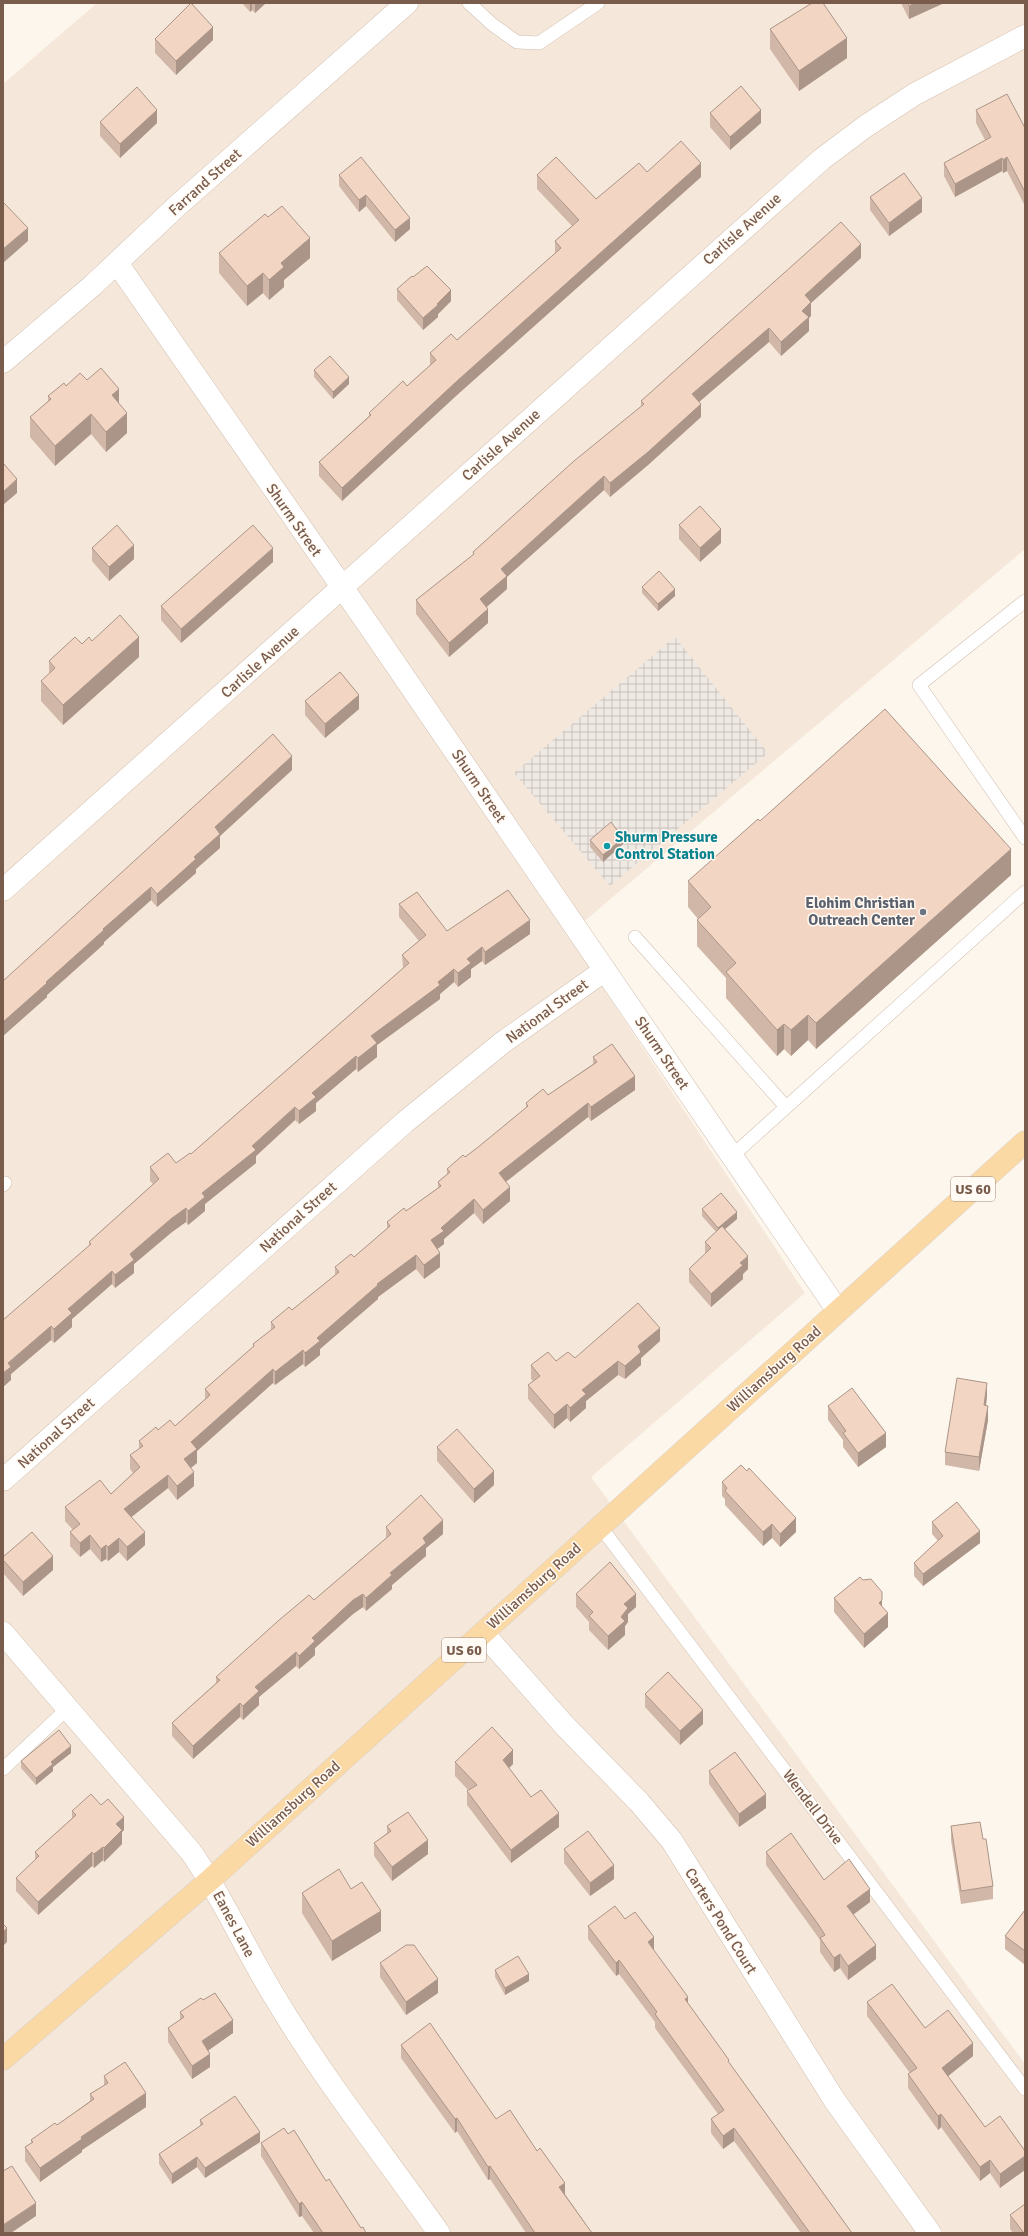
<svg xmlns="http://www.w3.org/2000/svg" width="1028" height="2236" font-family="Signika,sans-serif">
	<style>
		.residential { fill: #f5e8da }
		.industrial { fill: url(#industrial-grid) }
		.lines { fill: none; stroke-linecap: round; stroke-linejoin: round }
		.lane-casing { stroke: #d1beb0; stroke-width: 14 }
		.street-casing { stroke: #d1beb0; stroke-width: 23 }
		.secondary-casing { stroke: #d6c0b0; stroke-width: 23 }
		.primary-casing { stroke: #dad1cd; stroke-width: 23 }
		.lane { stroke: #fff; stroke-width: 13 }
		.street { stroke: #fff; stroke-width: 22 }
		.secondary { stroke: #fff; stroke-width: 22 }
		.primary { stroke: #fbd9a5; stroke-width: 22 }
		.wall { fill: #d1b7a8 }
		.shaded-wall { fill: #aa9588 }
		.building { fill: #f3d5c3; stroke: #aa9588 }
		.culture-dot { fill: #0f9aa8; stroke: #fffaf3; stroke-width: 1.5 }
		.worship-dot { fill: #6b7280; stroke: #fffaf3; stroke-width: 1.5 }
		.labels { text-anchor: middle; stroke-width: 3; stroke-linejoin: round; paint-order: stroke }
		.shield { fill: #fffaf3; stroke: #a28b7f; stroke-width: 1 }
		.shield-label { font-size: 14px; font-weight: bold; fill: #7a5c4d }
		.street-label { font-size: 15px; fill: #7a5c4d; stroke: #fffaf3 }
		.culture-label { font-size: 15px; font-weight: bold; fill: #0d838f; stroke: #fffaf3; text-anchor: start }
		.worship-label { font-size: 15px; font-weight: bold; fill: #5b616d; stroke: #fffaf3; text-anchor: end }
	</style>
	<defs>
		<pattern id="industrial-grid" width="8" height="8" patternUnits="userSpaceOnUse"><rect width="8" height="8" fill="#efe9e4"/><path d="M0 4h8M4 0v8" fill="none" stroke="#c7c0bb"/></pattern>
	</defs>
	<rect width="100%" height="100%" fill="#fdf6ec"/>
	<path class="residential" d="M97,3H1025V549L568,935L805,1293L591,1477L1025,2064V2233H3V84Z"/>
	<path class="industrial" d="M675,637L768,753L610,886L514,773Z"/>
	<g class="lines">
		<defs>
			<path id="lane" d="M469,3L493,25L517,42L539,43L598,3
				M1025,601L919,685L1025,838
				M635,937L786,1107
				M732,1156L1025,892
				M3,1185L5,1183
				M600,1526L1025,2089
				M3,1769L68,1708"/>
			<path id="street" d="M117,263L372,630L838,1311
				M3,362L92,286L177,206L407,3
				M3,1480L405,1122L502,1043L605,970
				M483,1633L565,1726L639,1802L672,1841L835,2101L930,2233"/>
			<path id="secondary" d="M3,890L822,159L866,126L915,94L1025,36
				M3,1633L191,1852C224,1899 246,1951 276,1999C324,2080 385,2156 439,2233"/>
			<path id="primary" d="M3,2059L210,1880L1025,1142"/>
		</defs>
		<use href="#lane" class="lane-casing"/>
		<use href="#street" class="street-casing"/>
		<use href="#secondary" class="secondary-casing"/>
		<use href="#primary" class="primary-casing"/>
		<use href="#lane" class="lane"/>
		<use href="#street" class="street"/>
		<use href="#secondary" class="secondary"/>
		<use href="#primary" class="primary"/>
	</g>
	<path class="wall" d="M242,3H266L255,13L252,10L250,12Z
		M901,3H942V4L909,19Z
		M770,29L847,58L799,91L770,49Z
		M155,39L213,40L176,75L155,53Z
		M976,110L1025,128V206L1007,171L1003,173L1002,171L955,197L944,176V163L985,140L976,123Z
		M710,113L761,123L730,150L710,127Z
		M100,122L157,123L120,158L100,136Z
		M361,157L410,229L395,242L366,206L359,212L339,186V175Z
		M647,172L701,177L457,395L342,501L319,476V462L369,416V413L407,386L430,365V353L457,340L555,253V241L572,226L537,189V175L596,199Z
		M870,197L922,212L889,236L870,210Z
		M268,217L310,258L284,280V287L269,300L263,293L247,306L219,273V253Z
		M861,258L811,303V316L809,318V331L781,356L769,342L699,402L701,417L648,465L610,497L604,490L507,577V589L486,607L488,623L449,657L416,614V600L473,555V552L641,407V401Z
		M413,277L451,301L438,314V317L423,330L397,300V289Z
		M314,370L349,384L333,399L314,377Z
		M87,380L119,404L127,433L106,452L91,434L55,466L30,437V417L48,401V396L66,386Z
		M679,525L721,543L700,562L679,539Z
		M92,548L134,559L109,581L92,561Z
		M273,562L181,643L161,620V606Z
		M642,587L675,596L658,611L642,593Z
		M92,641L139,657L63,725L41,701V681L49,674V661L82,644Z
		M305,701L359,709L325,738L305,715Z
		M292,770L220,836V848L196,869V873L157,907L151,900L104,942V944L47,995V997L3,1036V981Z
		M760,821L1011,875L816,1049L808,1040L791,1056L784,1049L777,1056L726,998V978L697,946V920L698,919L688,907V881Z
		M590,840L623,844L603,862L590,847Z
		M399,904L447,931L530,934L485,965L482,961L471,969V977L458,987L454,982L440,994V999L377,1045V1057L358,1072L356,1069L316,1103V1111L299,1124L295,1120L256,1156V1163L205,1204V1211L188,1225L186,1222L172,1232L134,1264V1273L115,1288L112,1284L72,1319V1327L54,1343L51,1340L11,1374V1380L3,1387L89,1245V1242L153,1184L150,1181V1167L176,1163L191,1154L403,968L402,955L419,941L399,917Z
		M593,1057L635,1090L591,1121L588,1117L506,1182L510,1201L483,1224L474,1213L444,1239V1244L437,1249L440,1267L424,1279L416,1269L378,1297V1299L320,1349V1355L305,1367L303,1364L275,1385L273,1383L197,1451V1463L191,1468L194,1486L177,1500L168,1488L131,1517L145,1545L127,1561L119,1552L108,1561L106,1559L101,1562L90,1549L80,1557L70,1546V1532L73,1530L65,1521V1507L111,1494L133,1473L130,1469V1455L139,1449V1441L158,1430L175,1426L205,1399V1389L253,1347V1344L271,1330V1322L292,1310L335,1275V1267L354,1257L387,1229V1222L406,1211L438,1188V1182L447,1174V1169L465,1157L477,1148L526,1109V1103L548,1095L593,1064Z
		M702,1209L737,1219L725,1229L748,1269L743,1274V1279L711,1307L689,1282V1269L705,1254V1242L716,1232L702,1216Z
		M660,1341L641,1358V1365L625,1379L618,1375L586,1401V1408L570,1422L567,1418L554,1429L528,1399V1385L533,1381L531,1379V1365L575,1358Z
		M987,1396L986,1406L988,1420L979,1471L945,1465V1452Z
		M828,1406L886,1447L858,1467L843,1447V1440L828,1420Z
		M437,1447L494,1485L474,1503L437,1461Z
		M747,1471L796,1532L780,1547L772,1538L763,1546L725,1505V1499L722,1496V1482Z
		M932,1522L980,1543L923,1586L914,1576V1563L938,1541L932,1534Z
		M386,1527L443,1534L426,1548V1556L392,1585V1589L366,1611L363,1607L353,1614L315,1648V1655L299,1669L296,1666L259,1697V1705L243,1720L240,1717L193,1759L172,1736V1723L216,1683V1677L314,1600L386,1538Z
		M3,1557L53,1570L23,1596L3,1573Z
		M576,1594L636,1607L628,1614V1622L625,1626V1635L608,1650L589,1630V1622L576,1607Z
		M834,1598L882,1606L888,1627L864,1648L834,1612Z
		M645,1694L703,1724L680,1745L645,1707Z
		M71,1753L53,1767V1771L36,1785L21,1768V1761Z
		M455,1762L513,1764L509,1768L531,1797L559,1827L511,1863L467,1805V1791H469L455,1776Z
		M709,1771L766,1808L739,1827L709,1784Z
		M72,1811L124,1830L122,1832V1844L104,1862L103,1860L94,1868L92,1866L38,1915L16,1891V1878L35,1860V1852L72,1818Z
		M387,1826L428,1854L392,1881L374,1856V1843L387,1833Z
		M951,1826L983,1839L993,1886V1899L961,1904L951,1840Z
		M564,1849L614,1879L590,1896L564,1863Z
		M766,1852L824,1880L870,1902L853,1915L876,1959L848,1980L840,1968L834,1972L820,1952V1940L818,1937L766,1865Z
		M351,1889L381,1931L332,1961L302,1913V1893Z
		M1025,1910V1965L1005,1949V1936Z
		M625,1919L654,1951L688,2004L729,2063L852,2233H801L734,2141L723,2149L711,2133V2119L718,2114L655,2028V2022L619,1974L616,1976L588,1939V1926Z
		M380,1963L438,1993L406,2015L380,1977Z
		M495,1970L529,1981L505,1995L495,1977Z
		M203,2000L233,2033L208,2050L210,2067L192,2079L168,2042V2028L180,2020V2012Z
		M867,2002L925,2028L973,2056L948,2076L985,2127L1025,2151L1000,2188L990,2173L980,2181L941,2127L938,2130L908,2088V2074L910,2073L867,2016Z
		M401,2045L496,2119L565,2194L592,2233H526L490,2179L488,2180L457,2131L455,2133L401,2058Z
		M104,2076L146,2107L82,2150V2152L40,2182L25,2161V2147L31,2143V2140L57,2125L90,2101V2094L104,2085Z
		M200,2120L260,2142L205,2178L197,2167L172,2184L159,2164V2154L200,2126Z
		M288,2134L326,2181L361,2228L366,2233H314L302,2216L299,2217L261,2156V2143Z
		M1010,2215L1025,2233H1013L1010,2229Z"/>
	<path class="shaded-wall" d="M250,3H252V10L250,12Z
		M255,3H266L255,13Z
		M915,3H942V4L909,19V6Z
		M213,27V40L176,75V61Z
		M847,38V58L799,91V71Z
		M157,110V123L120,158V144Z
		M761,110V123L730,150V137Z
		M1007,157V171L1003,173V160Z
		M1002,158V171L955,197V184Z
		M701,163V177L457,395L342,501V488L457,381Z
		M366,195V206L359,212V200Z
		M922,198V212L889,236V223Z
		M410,218V229L395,242V230Z
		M28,228V241L3,263V249Z
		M310,238V258L284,280V287L269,300V280L281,263Z
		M861,244V258L811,303V316L809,318V331L781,356V342L802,311L805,295Z
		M263,273V293L247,306V286Z
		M451,290V301L438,314V317L423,330V318Z
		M769,328V342L692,408V394Z
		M349,377V384L333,399V392Z
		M119,389V409L112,395Z
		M701,404V417L648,465L610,497V483Z
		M127,413V433L106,452V432Z
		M91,414V434L55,466V446Z
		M604,476V490L507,577V589L480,613V599L501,569Z
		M17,479V493L3,505V492Z
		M721,529V543L700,562V548Z
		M134,545V559L109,581V567Z
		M273,548V562L181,643V629Z
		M675,589V596L658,611V604Z
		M488,609V623L449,657V643Z
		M139,637V657L63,725V705Z
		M359,695V709L325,738V724Z
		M292,756V770L220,836V848L196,869V873L157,907V894L194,857L215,827Z
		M623,838V844L603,862V855Z
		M1011,849V875L816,1049V1023Z
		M151,887V900L104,942V944L47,995V997L3,1036V1022L103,929Z
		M530,920V934L485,965V952Z
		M482,947V961L471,969V977L458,987V973L467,959Z
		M454,969V982L440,994V999L377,1045V1057L358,1072V1058L371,1036Z
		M808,1015V1040L791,1056V1030Z
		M784,1024V1049L777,1056V1030Z
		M356,1056V1069L316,1103V1111L299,1124V1111L312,1093Z
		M635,1076V1090L591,1121V1107Z
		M588,1103V1117L499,1187V1173Z
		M295,1107V1120L256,1156V1163L205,1204V1211L188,1225V1211L202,1193L252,1146Z
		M510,1187V1201L483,1224V1210Z
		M474,1199V1213L444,1239V1244L431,1254V1240L441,1228Z
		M186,1208V1222L172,1232L134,1264V1273L115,1288V1275L130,1254L172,1218Z
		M737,1212V1219L718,1235V1228Z
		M440,1253V1267L424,1279V1265Z
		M416,1255V1269L378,1297V1299L320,1349V1355L305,1367V1353L317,1338L377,1284Z
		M748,1256V1269L743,1274V1279L711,1307V1294L740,1263Z
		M112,1271V1284L72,1319V1327L54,1343V1329L68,1309Z
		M51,1326V1340L11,1374V1380L3,1387V1373L8,1363Z
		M660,1328V1341L641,1358V1365L625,1379V1366L638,1346Z
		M303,1350V1364L275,1385V1372Z
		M618,1361V1375L586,1401V1408L570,1422V1408L582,1390Z
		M273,1369V1383L197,1451V1463L184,1473V1459L191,1442Z
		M987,1383V1396L984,1419V1405Z
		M567,1404V1418L554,1429V1415Z
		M988,1406V1420L979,1471V1457Z
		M886,1433V1447L858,1467V1453Z
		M494,1471V1485L474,1503V1489Z
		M194,1472V1486L177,1500V1486Z
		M168,1475V1488L124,1523V1509Z
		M796,1518V1532L780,1547V1534Z
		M443,1520V1534L426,1548V1556L392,1585V1589L366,1611V1598L390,1573L423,1538Z
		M772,1524V1538L763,1546V1532Z
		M980,1531V1543L923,1586V1574Z
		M145,1532V1545L127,1561V1547Z
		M90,1535V1549L80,1557V1543Z
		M119,1538V1552L108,1561V1547Z
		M106,1545V1559L101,1562V1549Z
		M53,1556V1570L23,1596V1582Z
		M363,1594V1607L353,1614L315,1648V1655L299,1669V1656L312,1638L353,1600Z
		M636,1594V1607L628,1614V1622L625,1626V1635L608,1650V1636L621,1617L624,1604Z
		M882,1600V1614L879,1603Z
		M888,1613V1627L864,1648V1634Z
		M296,1652V1666L259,1697V1705L243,1720V1706L255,1687Z
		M240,1703V1717L193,1759V1746Z
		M703,1710V1724L680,1745V1731Z
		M71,1746V1753L53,1767V1771L36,1785V1778L51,1762Z
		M513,1750V1764L503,1774V1760Z
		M766,1794V1808L739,1827V1814Z
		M559,1813V1827L511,1863V1850Z
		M124,1817V1830L122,1832V1844L104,1862V1848L116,1824Z
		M428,1840V1854L392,1881V1867Z
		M103,1847V1860L94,1868V1854Z
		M92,1852V1866L38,1915V1902Z
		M614,1865V1879L590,1896V1883Z
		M870,1889V1902L847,1919V1906Z
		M381,1911V1931L332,1961V1941Z
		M7,1928V1942L3,1946V1932Z
		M654,1937V1951L648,1942Z
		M876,1945V1959L848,1980V1966Z
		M840,1954V1968L834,1972V1958Z
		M619,1960V1974L616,1976V1963Z
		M529,1974V1981L505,1995V1988Z
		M438,1979V1993L406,2015V2002Z
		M688,1997V2011L685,1999Z
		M233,2020V2033L202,2055V2041Z
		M973,2043V2056L942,2081V2068Z
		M210,2054V2067L192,2079V2066Z
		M146,2093V2107L82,2150V2152L40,2182V2168L81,2137Z
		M941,2114V2127L938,2130V2116Z
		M457,2118V2131L455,2133V2119Z
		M734,2128V2141L723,2149V2136Z
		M260,2132V2142L205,2178V2168Z
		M1025,2156V2170L1000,2188V2174Z
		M197,2157V2167L172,2184V2174Z
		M990,2160V2173L980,2181V2167Z
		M490,2166V2179L488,2180V2167Z
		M565,2183V2197L559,2187Z
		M302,2202V2216L299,2217V2204Z
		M36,2203V2216L11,2233H3V2225Z"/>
	<path class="building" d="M191,3L213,27L176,61L155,39Z
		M812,3H823L847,38L799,71L770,29Z
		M908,3H915L909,6Z
		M741,86L761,110L730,137L710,113Z
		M137,87L157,110L120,144L100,122Z
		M1007,94L1025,128V192L1007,157L1003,160L1002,158L955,184L944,163L991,137L976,110Z
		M681,141L701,163L457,381L342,488L319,462L371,415L369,413L403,381L407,386L436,360L430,353L451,334L457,340L561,248L555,241L579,220L537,175L556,157L596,199L639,163L647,172Z
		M361,157L410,218L395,230L366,195L359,200L339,175Z
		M904,173L922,198L889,223L870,197Z
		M3,202L28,228L3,249Z
		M282,206L310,238L281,263L284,267L269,280L263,273L247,286L219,253L265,214L268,217Z
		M841,222L861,244L805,295L811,302L802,311L809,317L781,342L769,328L692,394L701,404L648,452L610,483L604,476L501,569L507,576L480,599L488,609L449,643L416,600L474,554L473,552L574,461L644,404L641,401Z
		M427,266L451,290L437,304L438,305L423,318L397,289L412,276L413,277Z
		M330,356L349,377L333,392L314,370Z
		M101,368L119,389L112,395L127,413L106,432L91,414L55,446L30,417L51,399L48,396L64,383L66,386L80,373L87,380Z
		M3,463L17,479L3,492Z
		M700,506L721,529L700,548L679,525Z
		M117,525L134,545L109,567L92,548Z
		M253,525L273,548L181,629L161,606Z
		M659,571L675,589L658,604L642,587Z
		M120,615L139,637L63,705L41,681L55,668L49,661L75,637L82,644L89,637L92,641Z
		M340,672L359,695L325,724L305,701Z
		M885,709L1011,849L816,1023L808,1015L791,1030L784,1024L777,1030L726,972L736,963L697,920L711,907L688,881L758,819L760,821Z
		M273,734L292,756L215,827L220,834L194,857L196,859L157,894L151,887L103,929L104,930L46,982L47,983L3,1022V981Z
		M611,822L623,838L603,855L590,840Z
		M508,890L530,920L485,952L482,947L467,959L471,963L458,973L454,969L438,982L440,985L371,1036L377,1043L358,1058L356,1056L312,1093L316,1097L299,1111L295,1107L252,1146L256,1150L202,1193L205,1197L188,1211L186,1208L172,1218L130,1254L134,1260L115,1275L112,1271L68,1309L72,1313L54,1329L51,1326L8,1363L11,1367L3,1373V1320L91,1244L89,1242L159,1179L150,1167L168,1153L176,1163L190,1153L191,1154L409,963L402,955L426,935L399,904L417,892L447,931Z
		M612,1044L635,1076L591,1107L588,1103L499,1173L510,1187L483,1210L474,1199L441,1228L444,1231L431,1240L440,1253L424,1265L416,1255L377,1284L378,1285L317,1338L320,1341L305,1353L303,1350L275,1372L273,1369L191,1442L197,1449L184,1459L194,1472L177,1486L168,1475L124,1509L145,1532L127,1547L119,1538L108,1547L106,1545L101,1549L90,1535L80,1543L70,1532L80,1524L65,1507L100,1480L111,1494L140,1467L130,1455L143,1446L139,1441L156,1427L158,1430L170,1420L175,1426L210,1395L205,1389L254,1346L253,1344L275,1327L271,1322L289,1307L292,1310L339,1272L335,1267L351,1254L354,1257L390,1226L387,1222L404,1208L406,1211L441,1186L438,1182L450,1172L447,1169L463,1155L465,1157L477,1148L528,1106L526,1103L543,1089L548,1095L597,1062L593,1057Z
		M721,1193L737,1212L718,1228L702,1209Z
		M722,1226L748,1256L740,1263L743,1265L711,1294L689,1269L711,1248L705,1242Z
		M638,1303L660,1328L638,1346L641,1352L625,1366L618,1361L582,1390L586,1394L570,1408L567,1404L554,1415L528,1385L540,1376L531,1365L548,1352L556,1361L568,1352L575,1358Z
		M957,1378L987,1383L984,1405L988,1406L979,1457L945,1452Z
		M852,1388L886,1433L858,1453L843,1433L846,1431L828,1406Z
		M457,1429L494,1471L474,1489L437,1447Z
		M741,1465L747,1471L749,1468L796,1518L780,1534L772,1524L763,1532L725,1491L727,1488L722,1482Z
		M421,1495L443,1520L423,1538L426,1543L390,1573L392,1575L366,1598L363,1594L353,1600L312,1638L315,1641L299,1656L296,1652L255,1687L259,1691L243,1706L240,1703L193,1746L172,1723L220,1680L216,1677L278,1621L309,1595L314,1600L391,1534L386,1527Z
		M957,1502L980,1531L923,1574L914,1563L943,1536L932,1522Z
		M32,1532L53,1556L23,1582L3,1560V1557Z
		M610,1562L636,1594L624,1604L628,1608L621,1617L625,1621L608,1636L589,1616L593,1612L576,1594Z
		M860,1577L863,1580L871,1579L882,1592V1600L879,1603L888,1613L864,1634L834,1598Z
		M668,1672L703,1710L680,1731L645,1694Z
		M492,1727L513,1750L503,1760L531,1797L541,1790L559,1813L511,1850L467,1791L477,1785L455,1762Z
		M59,1730L71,1746L51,1762L53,1764L36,1778L21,1761Z
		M735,1752L766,1794L739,1814L709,1771Z
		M91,1794L101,1805L108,1799L124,1817L116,1824L122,1830L104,1848L103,1847L94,1854L92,1852L38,1902L16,1878L39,1856L35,1852L76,1815L72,1811Z
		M408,1812L428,1840L392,1867L374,1843L391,1831L387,1826Z
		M980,1822L983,1839H986L993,1886L961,1891L951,1826Z
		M588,1831L614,1865L590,1883L564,1849Z
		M791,1833L824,1880L849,1859L870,1889L847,1906L876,1945L848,1966L840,1954L834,1958L820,1938L825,1935L818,1924L766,1852Z
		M339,1869L351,1889L362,1882L381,1911L332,1941L302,1893Z
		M615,1906L625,1919L635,1912L654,1937L648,1942L688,1997L685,1999L729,2060L728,2061L852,2233H810L734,2128L723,2136L711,2119L724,2110L655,2014L657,2012L619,1960L616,1963L588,1926Z
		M1025,1910V1951L1005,1936Z
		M3,1924L7,1928L3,1932Z
		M406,1945H414L438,1979L406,2002L380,1963Z
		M518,1956L529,1974L505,1988L495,1970Z
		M892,1984L925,2028L948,2010L973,2043L942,2068L985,2127L1000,2116L1025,2151V2156L1000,2174L990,2160L980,2167L941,2114L938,2116L908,2074L917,2068L867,2002Z
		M215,1993L233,2020L202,2041L210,2054L192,2066L168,2028L184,2017L180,2012L201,1998L203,2000Z
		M430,2023L496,2119L510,2110L537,2151L540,2148L565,2183L559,2187L592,2233H535L490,2166L488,2167L457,2118L455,2119L401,2045Z
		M125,2062L146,2093L81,2137L82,2139L40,2168L25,2147L33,2142L31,2140L55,2123L57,2125L94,2099L90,2094L108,2083L104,2076Z
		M235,2096L260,2132L205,2168L197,2157L172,2174L159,2154L203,2124L200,2120Z
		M284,2128L288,2134L294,2130L326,2181L329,2179L361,2228L363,2227L366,2233H323L302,2202L299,2204L261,2143Z
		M12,2166L36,2203L3,2225V2171Z
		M1025,2204V2233H1024L1010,2215Z"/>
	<circle class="culture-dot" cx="607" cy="846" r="4"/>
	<circle class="worship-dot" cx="923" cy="912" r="4"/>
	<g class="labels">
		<g class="shield">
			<rect x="951" y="1177" width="44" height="24" rx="3"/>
			<rect x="442" y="1638" width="44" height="24" rx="3"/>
		</g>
		<g class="shield-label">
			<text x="973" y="1194">US 60</text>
			<text x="464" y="1655">US 60</text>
		</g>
		<g class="street-label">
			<text transform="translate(205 182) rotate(-42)" y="5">Farrand Street</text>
			<text transform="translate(742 229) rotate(-42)" y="5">Carlisle Avenue</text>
			<text transform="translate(501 445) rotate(-42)" y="5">Carlisle Avenue</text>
			<text transform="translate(294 520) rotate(55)" y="5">Shurm Street</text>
			<text transform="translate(260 662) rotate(-42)" y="5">Carlisle Avenue</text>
			<text transform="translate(479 786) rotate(56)" y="5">Shurm Street</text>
			<text transform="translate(547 1011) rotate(-36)" y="5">National Street</text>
			<text transform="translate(662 1053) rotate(56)" y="5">Shurm Street</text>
			<text transform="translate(298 1217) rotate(-42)" y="5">National Street</text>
			<text transform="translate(774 1369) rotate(-42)" y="5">Williamsburg Road</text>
			<text transform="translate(56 1433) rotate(-42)" y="5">National Street</text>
			<text transform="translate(534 1586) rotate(-42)" y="5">Williamsburg Road</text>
			<text transform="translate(293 1804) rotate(-42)" y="5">Williamsburg Road</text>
			<text transform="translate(813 1807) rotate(53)" y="5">Wendell Drive</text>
			<text transform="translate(721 1921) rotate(58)" y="5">Carters Pond Court</text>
			<text transform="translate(234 1924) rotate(62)" y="5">Eanes Lane</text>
		</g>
		<g class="culture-label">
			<text x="615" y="842">Shurm Pressure<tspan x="615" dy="17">Control Station</tspan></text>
		</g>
		<g class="worship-label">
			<text x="915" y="908">Elohim Christian<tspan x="915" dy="17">Outreach Center</tspan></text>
		</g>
	</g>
	<rect width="1028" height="2236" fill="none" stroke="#7a5c4d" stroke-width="8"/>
</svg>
